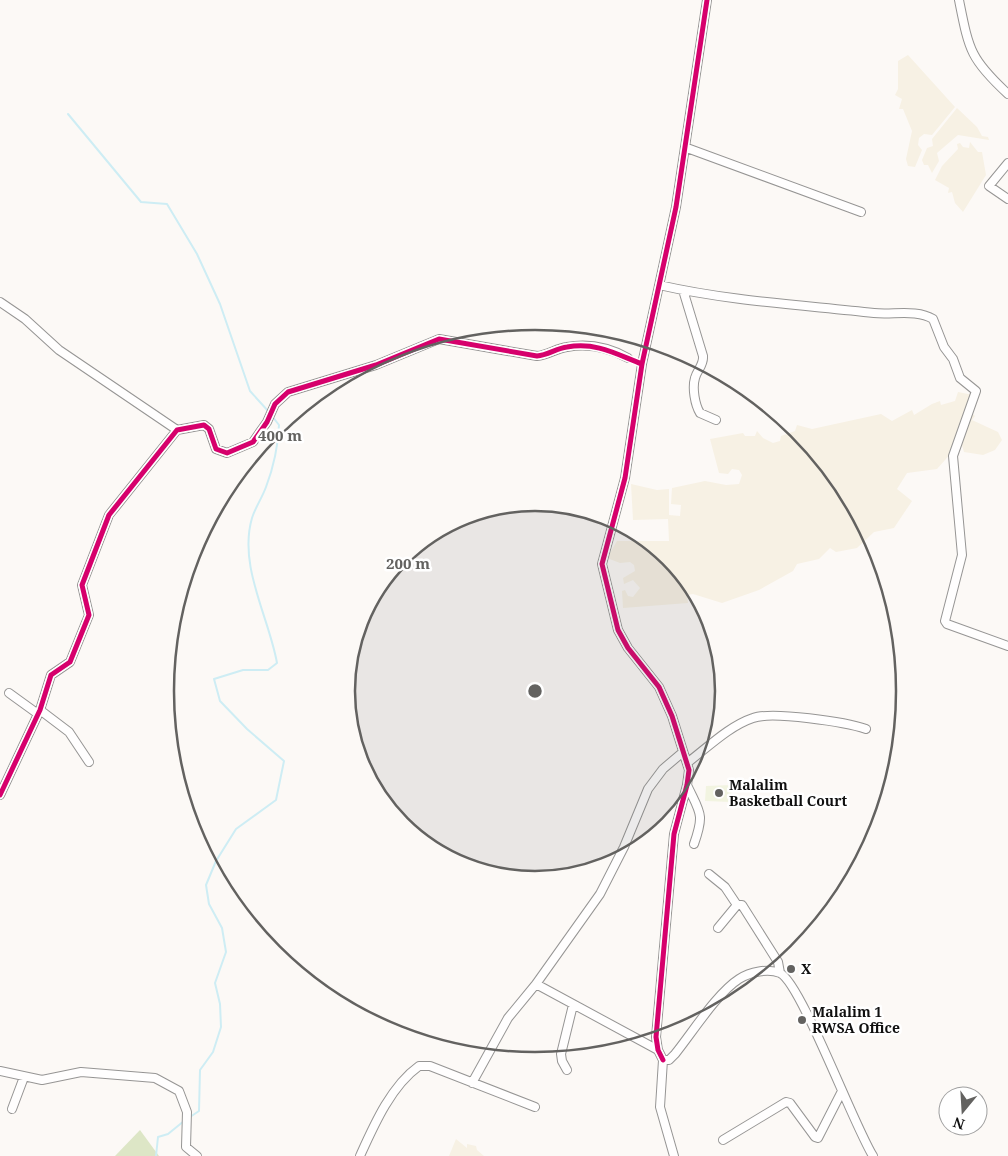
<svg xmlns="http://www.w3.org/2000/svg" width="1008" height="1156" font-family="'Noto Serif',serif">
	<style>
		.farmland { fill: #f7f1e4 }
		.forest { fill: #dde6c6 }
		.pitch { fill: #f2f4e1 }
		.lines { fill: none; stroke-linecap: round; stroke-linejoin: round }
		.stream { stroke: #ceedf4; stroke-width: 2 }
		.minor-casing { stroke: #969594; stroke-width: 10 }
		.minor { stroke: #fffefe; stroke-width: 8 }
		.cycleway-casing { stroke: #fff; stroke-width: 8 }
		.cycleway { stroke: #d6006c; stroke-width: 5 }
		.ring { fill: none; stroke: #636260; stroke-width: 2.5 }
		.poi-dot { fill: #636260; stroke: #fff; stroke-width: 2 }
		.labels { text-anchor: middle; stroke-width: 5; stroke-linejoin: round; paint-order: stroke }
		.poi-label { font-size: 14px; font-weight: bold; fill: #101010; stroke: #fff; text-anchor: start }
		.centre { fill: #636260; stroke: #fff; stroke-width: 2.5 }
		.ring-label { font-size: 15px; text-anchor: middle; font-weight: bold; fill: #636260; stroke: #fff; stroke-width: 5; stroke-linejoin: round; paint-order: stroke }
	</style>
	<rect width="100%" height="100%" fill="#fcf9f6"/>
	<path class="farmland" d="M908,55L955,107L932,135L924,134L919,138L918,145L922,150L915,167L908,166L906,159L912,131L903,109H899L902,99L895,95L898,89V61Z
		M957,108L977,127L982,136L988,137L989,140L958,135L937,153L939,161L932,173L928,165H924L922,160L927,148L933,146L932,139Z
		M970,142L978,152H982L986,175L963,212L955,203L952,192L948,193L949,188L935,180L942,166L958,149L957,144L960,143L963,147L969,148Z
		M958,392L978,396L968,409L975,416L972,420L998,432L1002,440L995,450L983,455L964,452L961,442L937,469L907,473L897,489L912,501L894,528L874,532L857,548L836,552L830,548L819,559L797,564L793,571L759,590L722,603L693,594L687,595L688,603L623,608L622,591L625,590L628,596L633,597L640,588L633,580L624,584L623,578L635,571L634,565L630,562L620,563L607,558L617,541H669L668,519L633,520L631,484L657,490L669,489V515L680,516L681,505L671,504L672,488L705,481L726,485L739,484L742,475L739,470L732,469L728,474L719,473L710,439L743,433L745,436H755L757,431L763,438L773,443L780,441L781,436L795,431L797,425L812,429L881,414L892,421L912,410L914,415L932,404L940,401L941,405L955,401Z
		M456,1139L467,1148V1144L476,1146L477,1150L484,1156H449Z"/>
	<path class="forest" d="M140,1130L159,1156H115Z"/>
	<path class="pitch" d="M732,785L731,802L705,801L706,786Z"/>
	<g class="lines">
		<path class="stream" d="M68,114L141,202L167,204L197,254L220,304L250,391L269,412
			M190,1117L199,1111L200,1070L213,1052L221,1027L220,1004L215,983L226,952L222,928L209,904L206,885L216,861L236,829L276,800L284,761L247,729L220,701L214,679L243,670H268L277,663C269,617 238,566 252,518C255,508 262,498 266,487C274,466 278,447 279,425L272,416
			M156,1156L158,1137L168,1134L184,1121"/>
		<defs>
			<path id="minor" d="M959,0C969,50 970,59 1008,94
				M687,148L861,212
				M1008,163L989,186L1008,199
				M659,285C729,301 802,305 874,313C893,315 917,309 933,319L944,347L953,359L960,378L976,391L953,456L962,555L945,621L947,624L1008,646
				M683,290L703,356C704,365 697,370 695,378C692,388 695,405 700,413L716,420
				M0,302L25,319L59,350L177,430
				M9,693L38,714
				M40,710L69,732L89,762
				M687,763C707,748 729,726 753,718C772,711 846,722 866,729
				M687,785C700,813 705,813 694,844
				M0,795L40,710L51,675L70,662L89,615L82,585L109,515L177,430L204,425L209,429L216,449L227,453L253,442L267,422L275,404L288,392L376,365L439,339L537,356C548,355 557,348 567,347C589,343 610,348 628,358
				M709,874L725,887L737,905
				M718,928L737,905H742L778,962L780,973
				M536,984L658,1050
				M663,1060L658,1050L656,1037L674,834L687,785L689,770L672,716L659,687L628,648L618,630L602,564L625,478L642,364L676,207L707,0
				M567,1070L562,1061L561,1054L573,1005
				M0,1071L42,1080L81,1072L155,1078L179,1091L187,1112L186,1147L197,1156
				M472,1083L508,1018L536,984L600,894L624,847L648,789L663,769L683,752
				M12,1109L24,1077
				M723,1140L786,1102L790,1103L815,1137L818,1138L842,1091
				M360,1156C374,1125 391,1086 419,1066H430L535,1107
				M674,1156L660,1107L663,1060H669L675,1054C692,1033 717,993 739,979C750,972 768,968 780,973C801,983 854,1126 873,1156"/>
		</defs>
		<use href="#minor" class="minor-casing"/>
		<use href="#minor" class="minor"/>
		<defs>
			<path id="cycleway" d="M0,795L40,710L51,675L70,662L89,615L82,585L109,515L177,430L204,425L209,429L216,449L227,453L253,442L267,422L275,404L288,392L376,365L439,339L537,356C548,355 557,348 567,347C597,342 616,354 642,364
				M663,1060L658,1050L656,1037L674,834L687,785L689,770L672,716L659,687L628,648L618,630L602,564L625,478L642,364L676,207L707,0"/>
		</defs>
		<use href="#cycleway" class="cycleway-casing"/>
		<use href="#cycleway" class="cycleway"/>
	</g>
	<circle cx="535" cy="691" r="180" fill="#636260" fill-opacity=".12"/>
	<g class="ring">
		<circle cx="535" cy="691" r="180"/>
		<circle cx="535" cy="691" r="361"/>
	</g>
	<g class="poi-dot">
		<circle cx="719" cy="793" r="5"/>
		<circle cx="791" cy="969" r="5"/>
		<circle cx="802" cy="1020" r="5"/>
	</g>
	<g class="labels">
		<g class="poi-label">
			<text x="729" y="790">Malalim<tspan x="729" dy="16">Basketball Court</tspan></text>
			<text x="801" y="974">X</text>
			<text x="812" y="1017">Malalim 1<tspan x="812" dy="16">RWSA Office</tspan></text>
		</g>
	</g>
	<circle cx="535" cy="691" r="8" class="centre"/>
	<g class="ring-label">
		<text x="280" y="441">400 m</text>
		<text x="408" y="569">200 m</text>
	</g>
	<g transform="translate(963 1111) rotate(198)"><circle r="24" fill="#ffffff" stroke="#9f9f9f"/>
	<path d="M0-4L9 19L0 12L-9 19Z" fill="#636260"/>
	<text y="-8" font-size="14" font-weight="bold" text-anchor="middle" fill="#101010">N</text>
	</g>
</svg>
